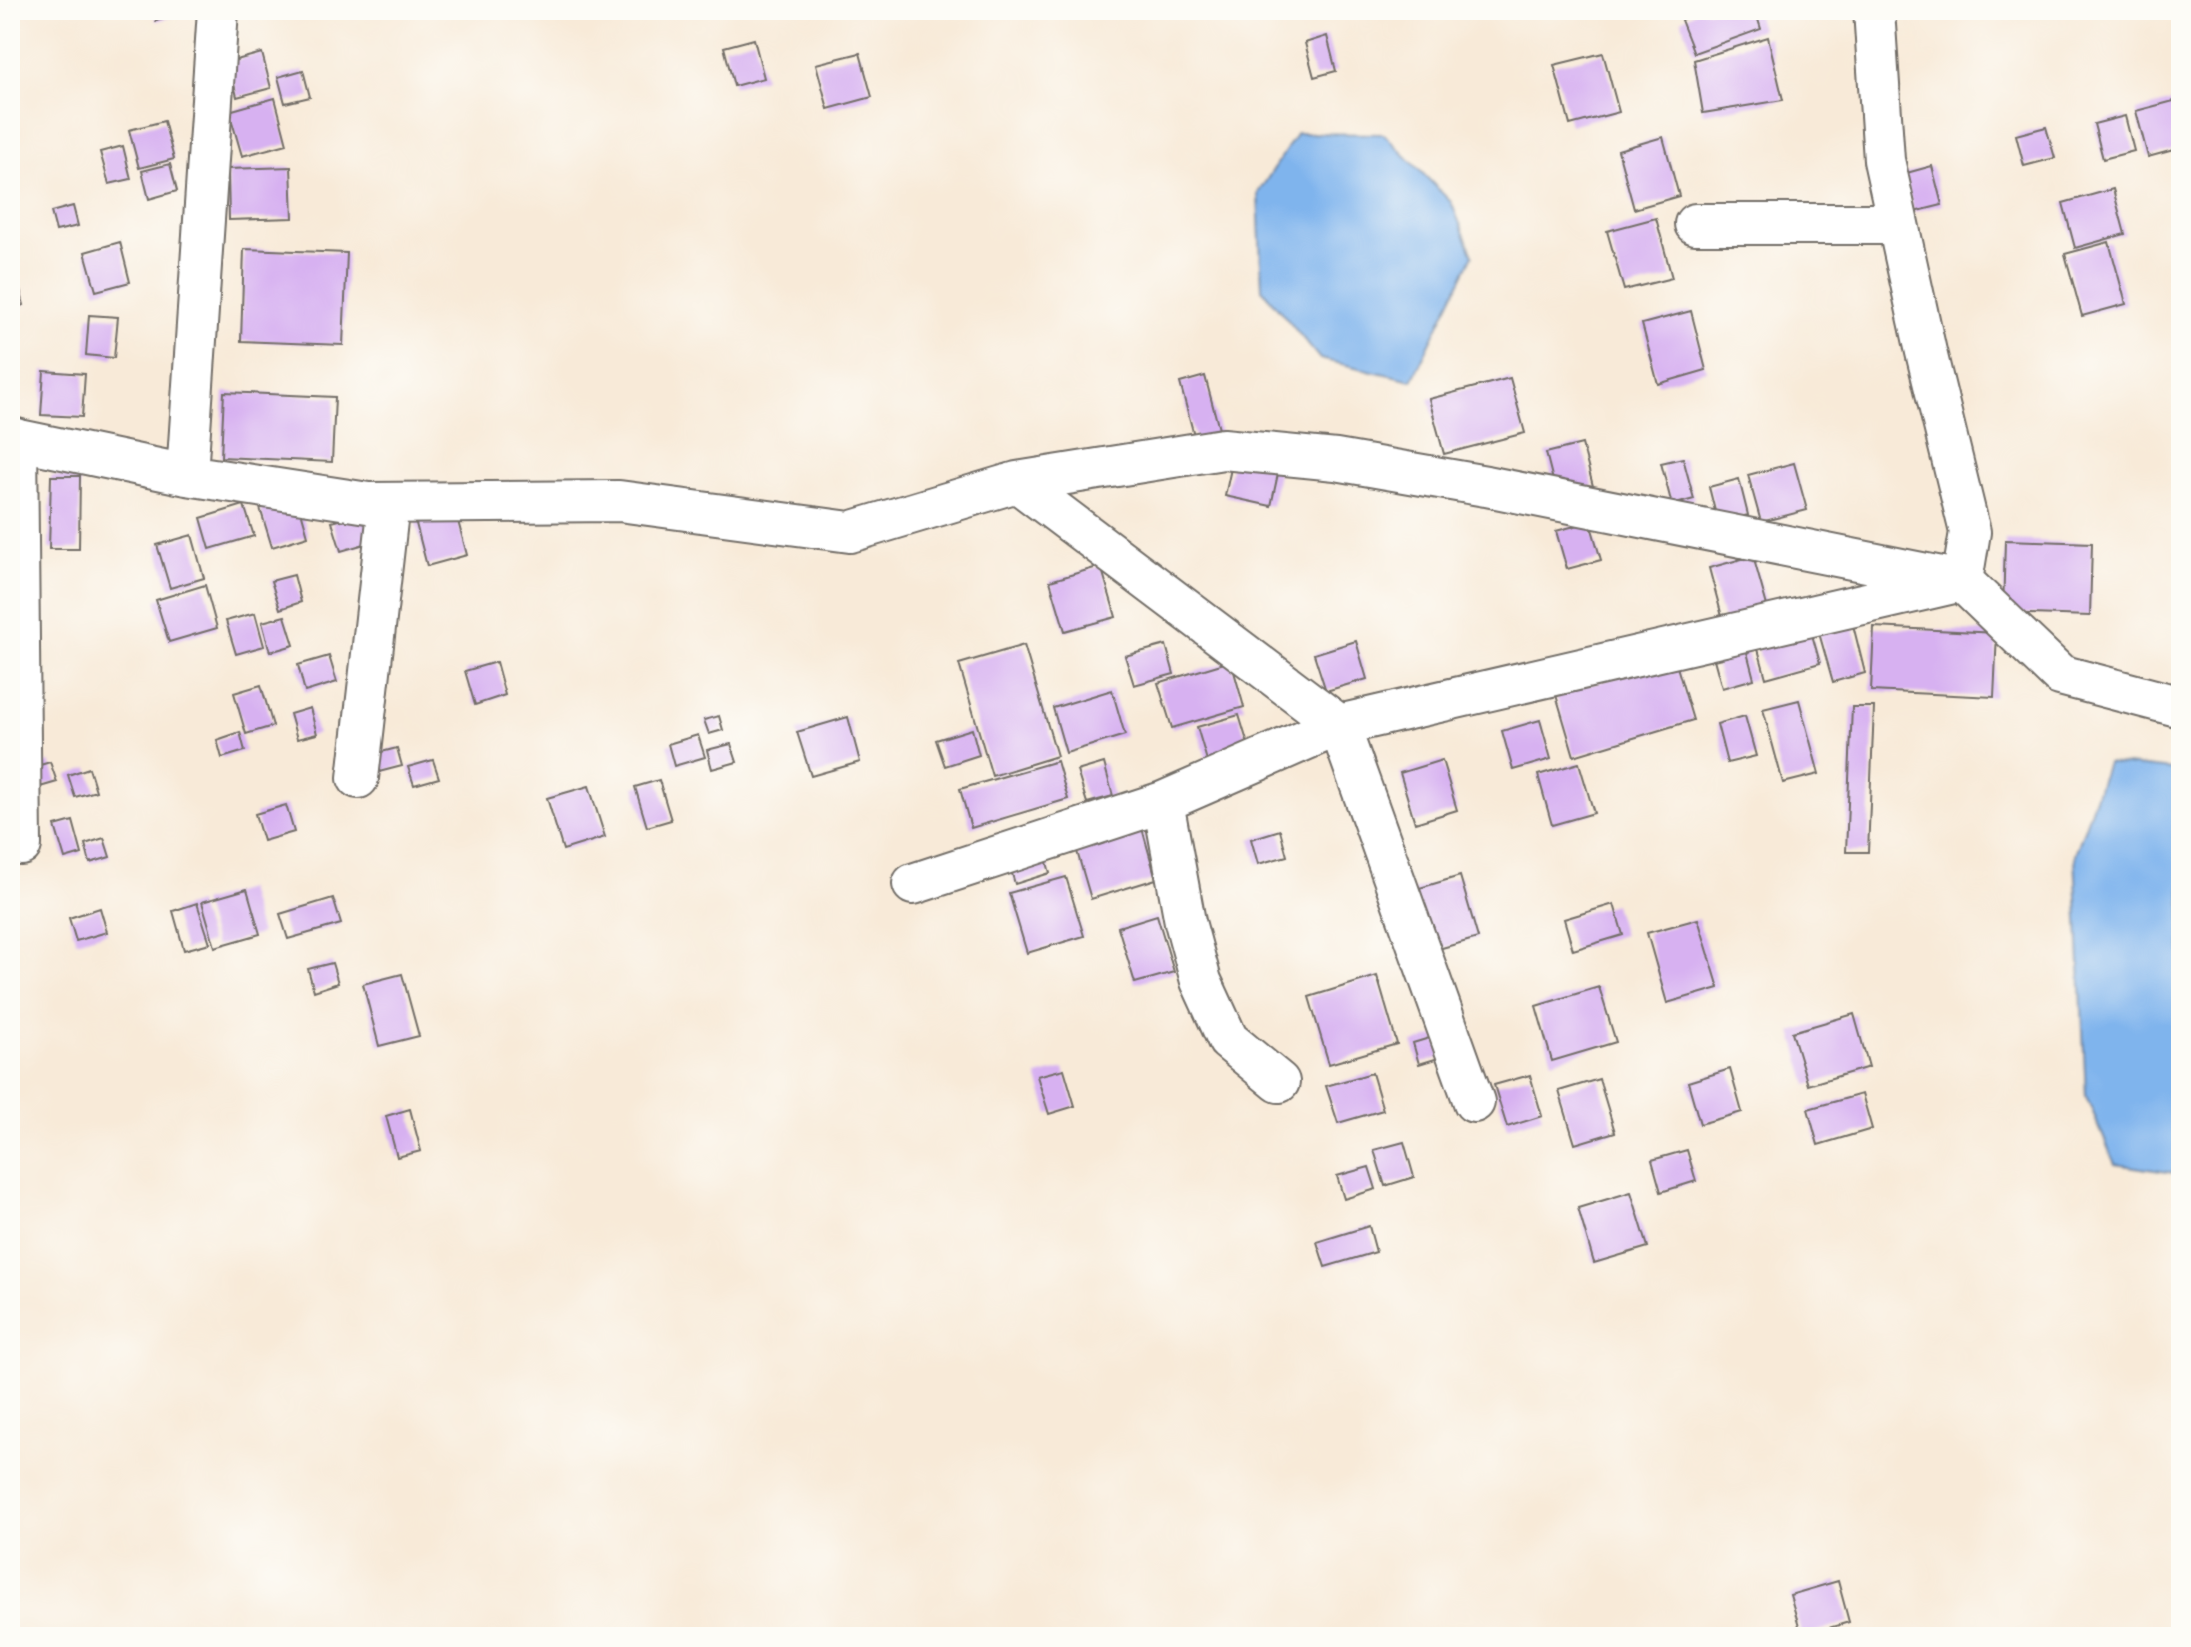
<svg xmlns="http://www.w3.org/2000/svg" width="2191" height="1647" font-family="Dekko,sans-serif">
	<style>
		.water { fill: #7fb4ed; stroke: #55708c; stroke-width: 2 }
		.building { fill: #d7b1f1 }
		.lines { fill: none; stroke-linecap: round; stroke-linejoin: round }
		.street-casing { stroke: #736e68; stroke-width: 44 }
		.street { stroke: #fff; stroke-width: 40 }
	</style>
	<rect width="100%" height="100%" fill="#fdfcf7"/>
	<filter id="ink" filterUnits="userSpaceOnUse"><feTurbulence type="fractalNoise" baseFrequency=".0125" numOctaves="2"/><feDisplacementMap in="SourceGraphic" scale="16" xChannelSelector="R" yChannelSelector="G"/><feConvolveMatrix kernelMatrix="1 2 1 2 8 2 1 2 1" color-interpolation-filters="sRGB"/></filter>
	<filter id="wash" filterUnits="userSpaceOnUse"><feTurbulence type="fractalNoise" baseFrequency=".006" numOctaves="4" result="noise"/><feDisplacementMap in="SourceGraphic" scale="32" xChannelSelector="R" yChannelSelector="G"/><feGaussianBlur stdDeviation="1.8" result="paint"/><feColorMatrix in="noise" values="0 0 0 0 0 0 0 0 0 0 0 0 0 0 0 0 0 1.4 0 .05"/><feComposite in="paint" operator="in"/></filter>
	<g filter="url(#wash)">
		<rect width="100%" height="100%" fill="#f8ead8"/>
		<path class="water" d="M1297,133L1384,134L1451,202L1473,255L1412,380L1320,359L1262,289L1258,193Z
			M2107,763L2181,771V1174L2115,1164L2086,1096L2075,855Z"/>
		<g id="blocks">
			<path class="building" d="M154,10H194V11L156,21Z
				M1698,10H1755L1761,29L1694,53L1681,20Z
				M1327,36L1336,71L1314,77L1305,43Z
				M1768,37L1783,100L1703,113L1694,60Z
				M754,39L764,78L734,86L724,47Z
				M262,53L271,88L237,97L229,62Z
				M860,53L872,97L828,109L816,64Z
				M1603,53L1619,112L1570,125L1554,65Z
				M303,70L310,97L285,103L278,77Z
				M275,98L287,144L242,156L229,111Z
				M2181,99V148L2148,157L2136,111Z
				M2125,116L2134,151L2103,159L2094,124Z
				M164,121L174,159L139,168L129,130Z
				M2046,127L2055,158L2024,166L2016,135Z
				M1663,137L1679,196L1634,209L1618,150Z
				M123,146L131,179L109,184L100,152Z
				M170,164L177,191L149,199L142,171Z
				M1932,166L1942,205L1914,212L1903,174Z
				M291,167L293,218L229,220L228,169Z
				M2113,189L2125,234L2075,248L2063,203Z
				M73,206L78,226L56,231L51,212Z
				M1656,218L1672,278L1624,290L1607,231Z
				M120,242L130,282L96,291L85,252Z
				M2109,242L2126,304L2082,316L2065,254Z
				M244,249L347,253L343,345L241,341Z
				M15,270L24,305L10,308V271Z
				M1691,311L1706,370L1658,384L1642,324Z
				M89,315L118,317L114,358L86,355Z
				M44,371L85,374L82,417L41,415Z
				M1205,376L1220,433L1195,439L1180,383Z
				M1510,378L1525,433L1444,454L1429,399Z
				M224,392L335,397L332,462L221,457Z
				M1582,444L1593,486L1557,496L1546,453Z
				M1683,458L1694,499L1672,505L1661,463Z
				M1233,459L1279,469L1271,506L1225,496Z
				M1794,463L1807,510L1761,522L1748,475Z
				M51,476H80L79,549H49Z
				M1739,479L1748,515L1718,523L1709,487Z
				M297,497L308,536L272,547L260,508Z
				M244,505L254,536L210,549L201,518Z
				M454,506L467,555L427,566L414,516Z
				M370,512L378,540L341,551L332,522Z
				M1590,522L1601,560L1567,569L1556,531Z
				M192,535L204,578L170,588L157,545Z
				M2005,540L2092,543L2090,616L2003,613Z
				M1753,556L1769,613L1724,624L1709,568Z
				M1101,566L1116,617L1065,631L1050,581Z
				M294,575L301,602L280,609L271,581Z
				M205,585L217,628L169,642L156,600Z
				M255,613L264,646L236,654L226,621Z
				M285,616L294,645L270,652L262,622Z
				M1851,617L1865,673L1833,682L1817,626Z
				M1809,624L1820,663L1766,678L1755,638Z
				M1874,627L1997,633L1994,697L1871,691Z
				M1742,633L1754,679L1722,688L1709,641Z
				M1356,641L1367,679L1326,691L1314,654Z
				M1024,645L1057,756L992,776L959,664Z
				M1166,645L1174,674L1134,685L1125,656Z
				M329,656L337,682L305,692L298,665Z
				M1675,660L1693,720L1574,756L1556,695Z
				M1231,661L1244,707L1172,728L1158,683Z
				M496,662L505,695L475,705L465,671Z
				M261,685L273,726L246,734L234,693Z
				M1112,690L1125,735L1066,753L1053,708Z
				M1799,700L1819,774L1783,783L1763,709Z
				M1852,707H1874L1868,852H1846Z
				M310,708L317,734L297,739L290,714Z
				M1239,715L1250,751L1208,764L1197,727Z
				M719,716L723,730L709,734L704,720Z
				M1745,716L1756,756L1727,763L1717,724Z
				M848,717L860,762L811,776L797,732Z
				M1540,720L1551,759L1513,770L1502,731Z
				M972,729L979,755L945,766L936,740Z
				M240,732L245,751L222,758L217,740Z
				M698,735L705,757L674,766L668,744Z
				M731,744L737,762L712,769L707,750Z
				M397,748L402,766L375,773L370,755Z
				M433,760L439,778L414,785L408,767Z
				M1442,760L1457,810L1415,823L1400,773Z
				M1057,761L1068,799L971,828L960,789Z
				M50,762L57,782L40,787L34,767Z
				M1104,763L1113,796L1087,803L1077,771Z
				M1579,763L1594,813L1552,825L1538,775Z
				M89,768L96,791L75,797L68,775Z
				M659,780L671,820L647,827L635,787Z
				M589,786L605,837L563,850L547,798Z
				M286,805L294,832L263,841L255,814Z
				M73,821L82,854L65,859L55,826Z
				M1037,827L1050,873L1015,884L1002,838Z
				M1142,828L1156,879L1091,899L1076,848Z
				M1280,830L1287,856L1258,864L1251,839Z
				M104,838L110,857L90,863L85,844Z
				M1460,876L1478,938L1431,951L1413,890Z
				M1066,877L1084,936L1027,953L1009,893Z
				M247,889L260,934L215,947L202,902Z
				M333,898L341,924L288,939L280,914Z
				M197,903L210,943L184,950L173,911Z
				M1614,904L1623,935L1573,950L1564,919Z
				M100,908L107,932L76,941L69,918Z
				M1157,915L1174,972L1135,983L1118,927Z
				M1698,919L1719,988L1667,1003L1647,933Z
				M332,963L338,983L314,991L308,969Z
				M402,974L419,1036L379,1046L363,984Z
				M1377,976L1397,1044L1329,1064L1309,997Z
				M1599,987L1616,1042L1552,1061L1536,1006Z
				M1854,1014L1869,1067L1808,1085L1792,1032Z
				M1436,1036L1442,1057L1419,1064L1413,1043Z
				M1064,1069L1075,1106L1049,1114L1037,1076Z
				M1730,1069L1742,1112L1700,1124L1688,1082Z
				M1372,1073L1383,1110L1338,1123L1326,1086Z
				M1530,1075L1542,1116L1507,1127L1494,1085Z
				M1599,1079L1615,1132L1575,1144L1559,1091Z
				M1862,1094L1872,1129L1818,1145L1808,1109Z
				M410,1109L421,1151L397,1157L386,1116Z
				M1404,1142L1414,1177L1385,1186L1374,1150Z
				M1687,1150L1696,1181L1661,1192L1652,1160Z
				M1369,1167L1376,1189L1344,1199L1337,1176Z
				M1631,1192L1648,1247L1594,1263L1578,1208Z
				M1369,1226L1376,1252L1325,1267L1317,1242Z
				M1838,1581L1849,1622L1802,1636L1790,1595Z"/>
		</g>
	</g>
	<g filter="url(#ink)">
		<use href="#blocks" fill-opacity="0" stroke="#736e68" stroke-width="2"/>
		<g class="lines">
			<defs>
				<path id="street" d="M1695,224H1897
					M10,438L187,475L368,503L619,501L850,532L1017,482L1223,449L1336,460L1486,486L1962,581L1970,532L1926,352L1884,160L1874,10
					M17,439L21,845
					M187,475L218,10
					M1017,482L1339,725L1474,1102
					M358,778L389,503
					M1163,802L1185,922L1201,981L1228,1040L1279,1082
					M913,884L1163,802L1339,725L1962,581L2060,675L2181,707"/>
			</defs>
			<use href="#street" class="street-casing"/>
			<use href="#street" class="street"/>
		</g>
	</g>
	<rect width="2191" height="1647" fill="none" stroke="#fdfcf7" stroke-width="40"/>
</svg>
